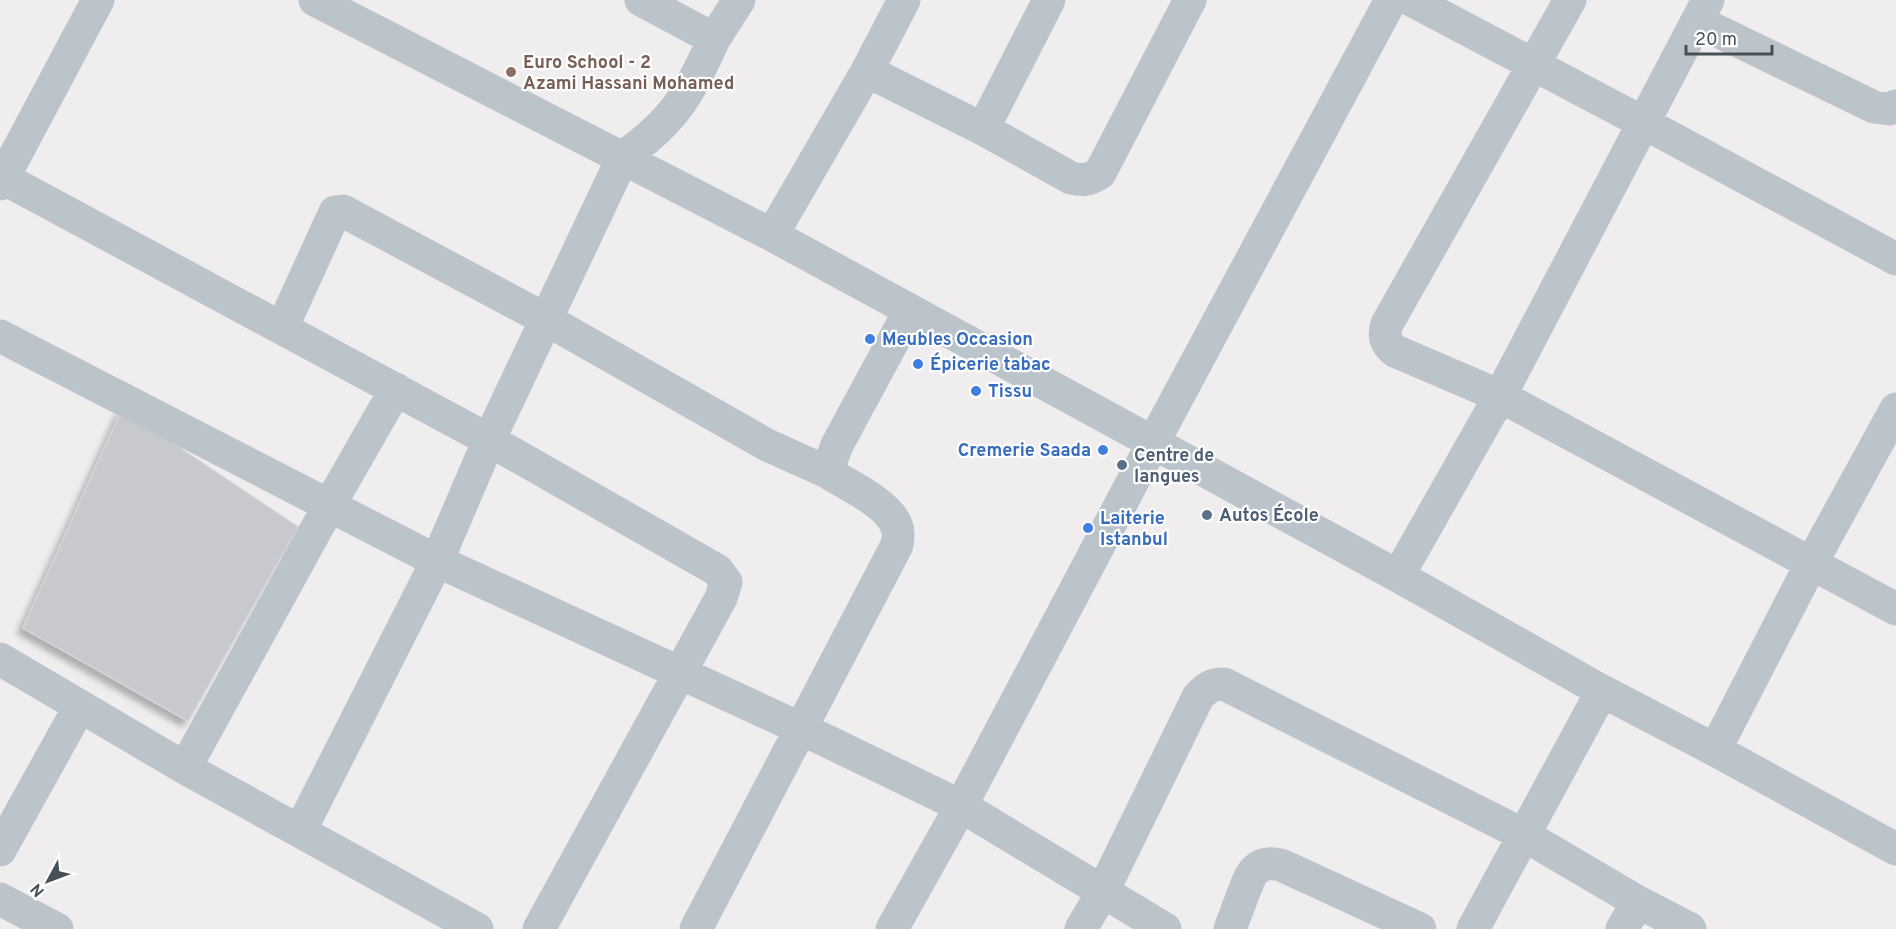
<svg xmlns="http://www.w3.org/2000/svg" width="1896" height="929" font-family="Overpass,sans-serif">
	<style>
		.building { fill: #c7c9cf; stroke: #d1d3d8; stroke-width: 1.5; filter: url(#shadow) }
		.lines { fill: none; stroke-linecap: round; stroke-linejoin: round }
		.minor { stroke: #bcc4cb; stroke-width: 33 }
		.education-dot { fill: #8d6e63; stroke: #fff; stroke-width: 2 }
		.shop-dot { fill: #3f7fe0; stroke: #fff; stroke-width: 2 }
		.service-dot { fill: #5c6f8a; stroke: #fff; stroke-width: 2 }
		.labels { text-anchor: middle; stroke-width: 4.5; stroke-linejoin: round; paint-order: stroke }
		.education-label { font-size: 18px; font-weight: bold; fill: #785e54; stroke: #fff; text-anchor: start }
		.shop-label { font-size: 18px; font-weight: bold; fill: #366cbe; stroke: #fff; text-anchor: start }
		.service-label { font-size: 18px; font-weight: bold; fill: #4e5e75; stroke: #fff; text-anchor: start }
	</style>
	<defs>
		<filter id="shadow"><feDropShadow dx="-5.5" dy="5.5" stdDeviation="3" flood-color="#0004"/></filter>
	</defs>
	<rect width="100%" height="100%" fill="#efeded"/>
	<path class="building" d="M122,409L298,527L188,721L23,628Z"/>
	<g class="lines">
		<path class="minor" d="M315,0L772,235L1398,576L1602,691L1715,750L1896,849
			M1411,0L1644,123L1896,259
			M1570,0L1387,324C1383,336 1385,343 1395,351L1500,396L1896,609
			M1697,21L1874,107L1889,109L1896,106
			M714,39L739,0
			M867,71L983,129L1071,178C1083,181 1089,180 1100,173L1190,0
			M983,129L1049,0
			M3,178L489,440L717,570L726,582L721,598L539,929
			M0,184L98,0
			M772,235L867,71L904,0
			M282,328L335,212L343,211L547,320L767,445L827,472L837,445L910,310
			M0,336L437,561L802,729L961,806L1165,929
			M1398,576L1500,396L1708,0
			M0,659L185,768L477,929
			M1715,750L1811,564L1896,409
			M185,768L329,506L396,389
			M300,831L437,561L489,440L623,157C674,121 689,95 714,39L641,0
			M0,850L80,706
			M0,899L57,929
			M696,929L897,545C898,539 899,532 897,527C889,503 847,485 827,472
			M892,929L961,806L1153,443L1391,0
			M1081,929L1102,893L1198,697C1206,688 1212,684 1224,684L1524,835L1638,902L1690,929
			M1230,929C1234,918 1238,908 1242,897C1250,876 1254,859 1281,865L1420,929
			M1473,929L1602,691
			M1622,929L1638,902"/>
	</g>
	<circle class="education-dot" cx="511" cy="72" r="6"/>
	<g class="shop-dot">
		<circle cx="870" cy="339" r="6"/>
		<circle cx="918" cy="364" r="6"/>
		<circle cx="976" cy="391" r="6"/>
		<circle cx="1103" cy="450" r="6"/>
		<circle cx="1088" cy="528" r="6"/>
	</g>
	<g class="service-dot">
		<circle cx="1122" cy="465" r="6"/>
		<circle cx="1207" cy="515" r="6"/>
	</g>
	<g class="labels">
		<g class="education-label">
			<text x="523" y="68">Euro School - 2<tspan x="523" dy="21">Azami Hassani Mohamed</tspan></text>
		</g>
		<g class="shop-label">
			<text x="882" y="345">Meubles Occasion</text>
			<text x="930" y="370">Épicerie tabac</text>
			<text x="988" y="397">Tissu</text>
			<text x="1091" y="456" text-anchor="end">Cremerie Saada</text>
			<text x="1100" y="524">Laiterie<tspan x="1100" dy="21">Istanbul</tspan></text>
		</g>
		<g class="service-label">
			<text x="1134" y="461">Centre de<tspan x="1134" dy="21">langues</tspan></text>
			<text x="1219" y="521">Autos École</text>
		</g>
	</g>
	<g transform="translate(48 881) rotate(229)" stroke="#ffffff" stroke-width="4.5" paint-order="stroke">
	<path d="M0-4.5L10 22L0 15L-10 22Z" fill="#465059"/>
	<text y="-9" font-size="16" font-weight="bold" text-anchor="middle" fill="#465059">N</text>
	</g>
	<path d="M1686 45v9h86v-9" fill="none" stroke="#465059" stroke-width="3"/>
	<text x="1695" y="45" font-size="18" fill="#465059" stroke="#ffffff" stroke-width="4.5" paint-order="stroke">20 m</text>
</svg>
